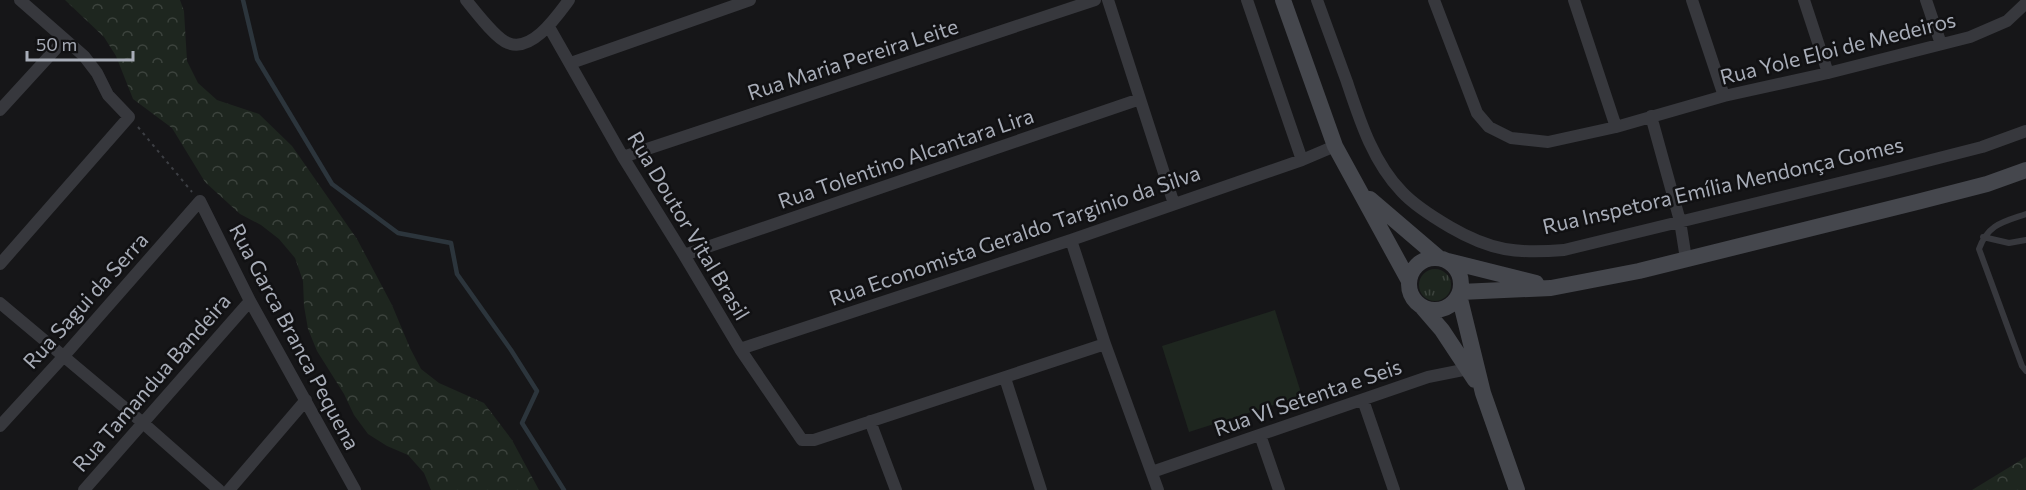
<svg xmlns="http://www.w3.org/2000/svg" width="2026" height="490" font-family="Commissioner,sans-serif">
	<style>
		.grass { fill: url(#grass-tufts) }
		.forest { fill: url(#forest-crowns) }
		.park { fill: #1e261f }
		.lines { fill: none; stroke-linecap: round; stroke-linejoin: round }
		.stream { stroke: #2c353c; stroke-width: 4.5 }
		.path { stroke: #3d3f44; stroke-width: 2; stroke-dasharray: 3 4.5; stroke-linecap: butt }
		.service { stroke: #37383d; stroke-width: 6 }
		.minor { stroke: #37383d; stroke-width: 12 }
		.secondary { stroke: #45474d; stroke-width: 16 }
		.labels { text-anchor: middle; stroke-width: 5; stroke-linejoin: round; paint-order: stroke }
		.street-label { font-size: 21px; fill: #a8adb8; stroke: #111113 }
	</style>
	<defs>
		<pattern id="grass-tufts" width="24" height="20" patternUnits="userSpaceOnUse" patternTransform="scale(1.5)"><rect width="24" height="20" fill="#1e261f"/><path d="M3 7l-1-3M5 7V3M7 7l1-3M15 17l-1-3M17 17v-4M19 17l1-3" fill="none" stroke="#3c433d"/></pattern>
		<pattern id="forest-crowns" width="20" height="18" patternUnits="userSpaceOnUse" patternTransform="scale(1.5)"><rect width="20" height="18" fill="#1e261f"/><path d="M2 6a3 3 0 1 1 6 0M12 15a3 3 0 1 1 6 0" fill="none" stroke="#3c433d"/></pattern>
	</defs>
	<rect width="100%" height="100%" fill="#161618"/>
	<path class="grass" d="M1419 285a16 16 0 1 1 32 0a16 16 0 1 1-32 0Z"/>
	<path class="forest" d="M65,0H180L184,11L187,61L198,83L217,100L259,114L292,146L357,239L392,305L410,348L421,369L439,383L484,403L512,440L539,490H431L424,473L408,455L387,446L368,434L354,415L344,394L317,351L308,329L304,306L303,281L295,258L279,239L261,225L240,214L205,182L172,128L133,99L116,56L104,37Z
		M2026,457V490H1972Z"/>
	<path class="park" d="M1275,310L1302,396L1189,432L1162,346Z"/>
	<g class="lines">
		<path class="stream" d="M243,0L257,59L332,184L398,233L451,243L457,274L511,350L537,391L522,423L564,490"/>
		<path class="path" d="M138,127L192,192"/>
		<path class="service" d="M2026,214C2003,222 1988,224 1979,249L2022,366L2026,371
			M1983,237L2009,243L2026,240"/>
		<path class="minor" d="M466,0C475,11 496,39 508,43C532,53 557,16 569,0
			M1108,0L1174,204
			M1247,0L1302,160L1335,146
			M1317,0C1327,27 1337,55 1347,82C1360,121 1373,162 1402,192C1415,206 1433,217 1450,227C1491,251 1517,254 1564,250L1888,171L1982,147L2026,131
			M1434,0L1477,113L1489,127L1511,138L1548,142L1616,127L1724,96L1828,73L1970,37L2007,21L2026,3
			M1574,0L1616,127
			M1692,0L1724,96
			M1804,0L1828,73
			M1926,0L1941,44
			M549,27L623,157L684,255L740,349L802,440H814L1105,344
			M571,63L750,0
			M0,110L64,40
			M1651,116L1680,221L1686,259
			M623,157L1095,0
			M1071,240L1105,344L1158,490
			M684,255L1140,99
			M0,264L129,117L108,95L97,73L84,56L20,0
			M0,303L143,423L219,490
			M740,349L1071,240L1302,160
			M1005,378L1041,490
			M1363,400L1394,490
			M870,421L896,490
			M0,426L64,356L200,201L250,301L355,490
			M1260,435L1279,490
			M1152,472L1428,377L1463,370L1473,372
			M84,490L250,301
			M229,490L306,400"/>
		<path class="secondary" d="M1283,0L1335,146L1409,281
			M1370,199L1439,258
			M1409 284a26 26 0 1 1 52 0a26 26 0 1 1-52 0Z
			M1448,261L1536,283
			M1460,292L1551,288L1639,271L1917,202L1987,184L2026,170
			M1459,295L1483,393L1517,490
			M1423,308L1442,330L1475,380"/>
	</g>
	<g class="labels">
		<g class="street-label">
			<text transform="translate(1838 49) rotate(-14)" y="7">Rua Yole Eloi de Medeiros</text>
			<text transform="translate(853 60) rotate(-18)" y="7">Rua Maria Pereira Leite</text>
			<text transform="translate(906 159) rotate(-19)" y="7">Rua Tolentino Alcantara Lira</text>
			<text transform="translate(1723 186) rotate(-13)" y="7">Rua Inspetora Emília Mendonça Gomes</text>
			<text transform="translate(688 226) rotate(59)" y="7">Rua Doutor Vital Brasil</text>
			<text transform="translate(1015 236) rotate(-19)" y="7">Rua Economista Geraldo Targinio da Silva</text>
			<text transform="translate(86 301) rotate(-48)" y="7">Rua Sagui da Serra</text>
			<text transform="translate(294 337) rotate(62)" y="7">Rua Garca Branca Pequena</text>
			<text transform="translate(152 383) rotate(-49)" y="7">Rua Tamandua Bandeira</text>
			<text transform="translate(1308 398) rotate(-19)" y="7">Rua VI Setenta e Seis</text>
		</g>
	</g>
	<path d="M27 51v9h106v-9" fill="none" stroke="#a8adb8" stroke-width="3"/>
	<text x="36" y="51" font-size="18" fill="#a8adb8" stroke="#111113" stroke-width="4.5" paint-order="stroke">50 m</text>
</svg>
